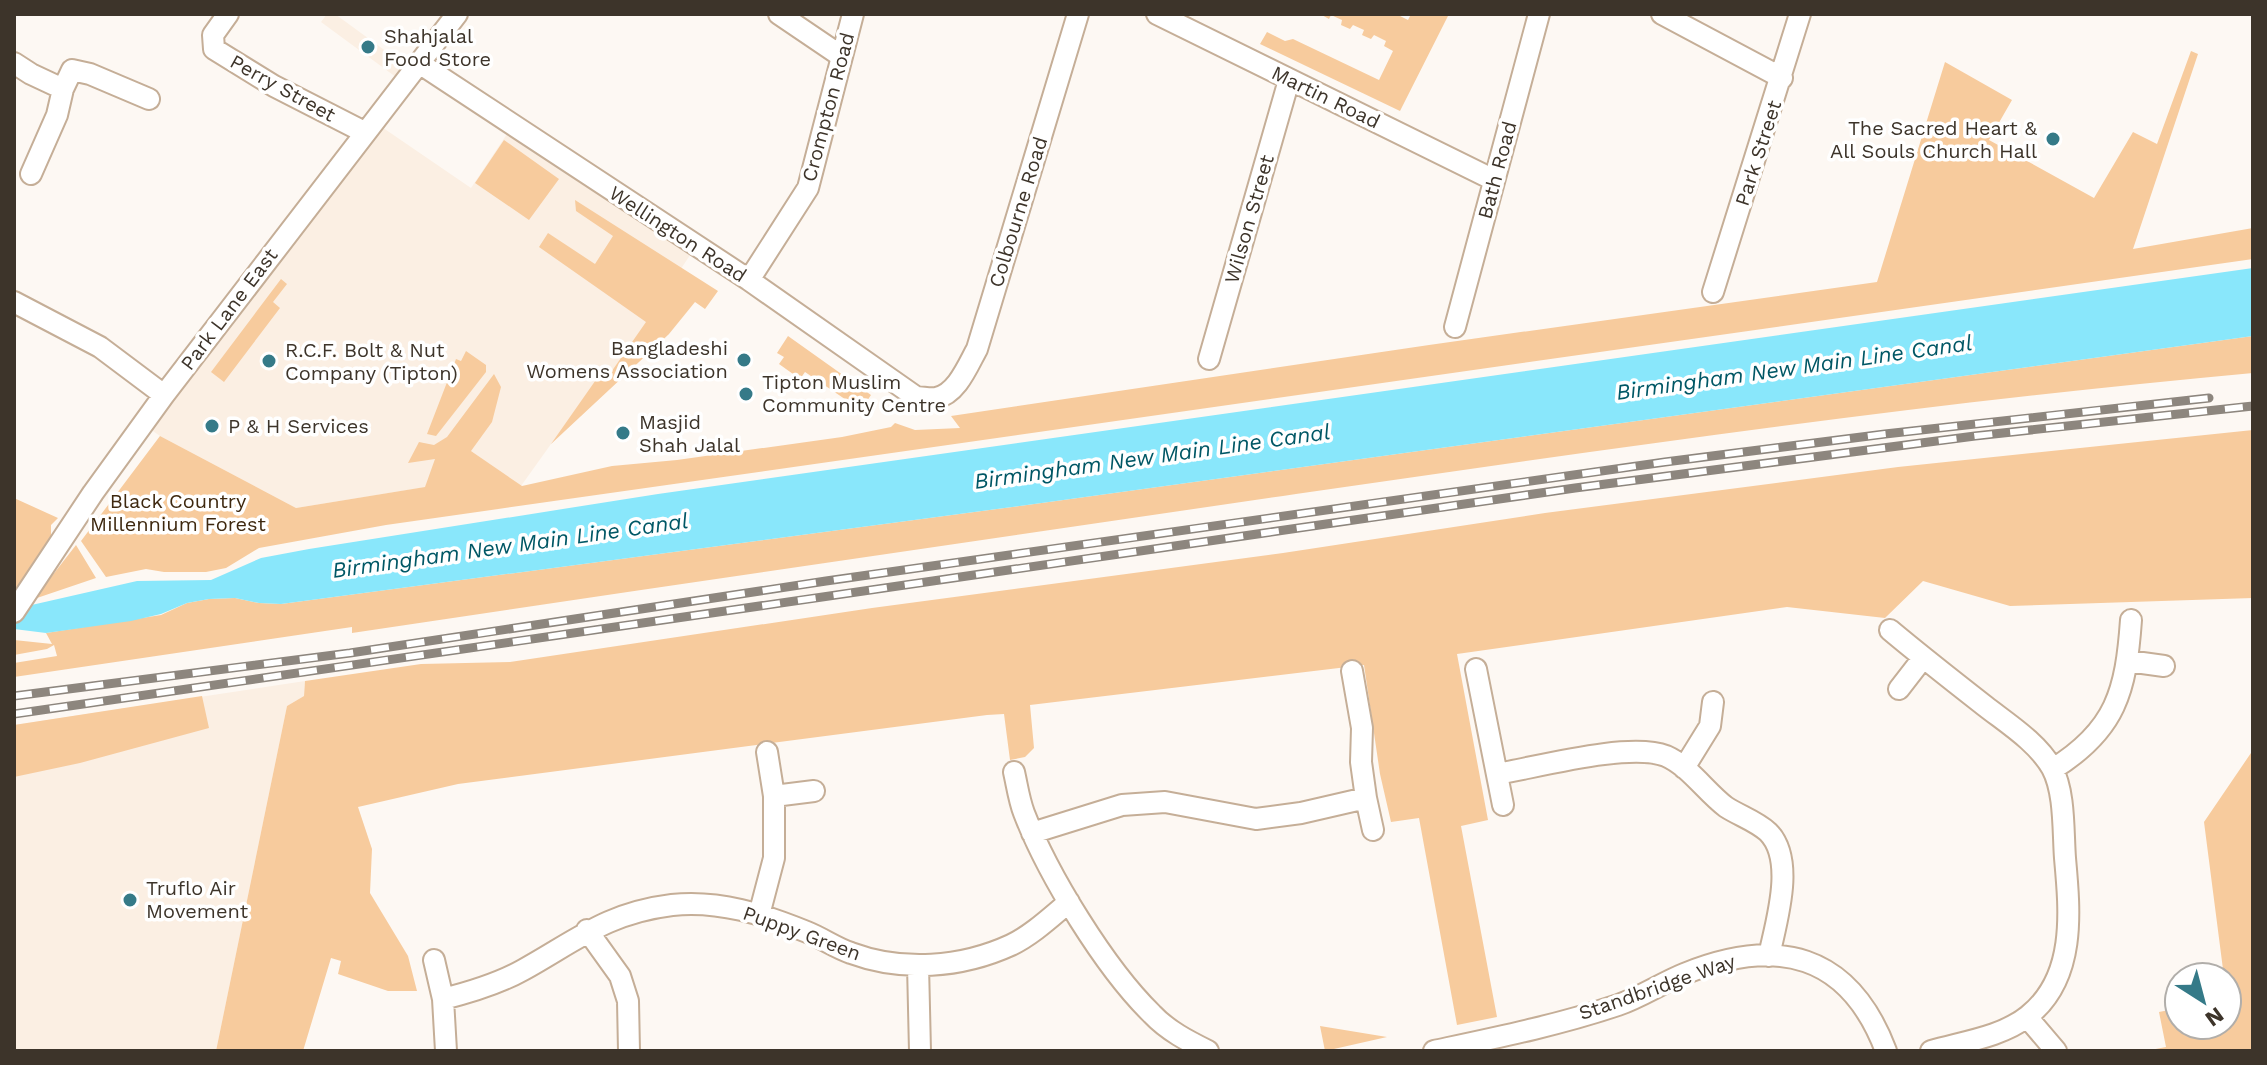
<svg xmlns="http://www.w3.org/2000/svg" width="2267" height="1065" font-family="'Work Sans',sans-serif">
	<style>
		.built { fill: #fbefe3 }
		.green { fill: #f7cb9d }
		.water { fill: #89e7fb }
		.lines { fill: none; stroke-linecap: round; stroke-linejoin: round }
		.minor-casing { stroke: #c5ae97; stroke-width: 24 }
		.minor { stroke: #fff; stroke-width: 20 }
		.rail-casing { stroke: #8d867e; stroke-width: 9 }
		.rail { stroke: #fff; stroke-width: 6; stroke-dasharray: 18; stroke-linecap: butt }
		.poi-dot { fill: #357a88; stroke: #fff; stroke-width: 3 }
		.labels { text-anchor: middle; stroke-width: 7; stroke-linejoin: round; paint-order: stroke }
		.poi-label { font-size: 20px; fill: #3d342a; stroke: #fff; text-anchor: start }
		.street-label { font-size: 20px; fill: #3d342a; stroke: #fff }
		.park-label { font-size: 20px; fill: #3e280f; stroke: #fff }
		.water-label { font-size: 22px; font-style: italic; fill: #005765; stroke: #fff }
	</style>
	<rect width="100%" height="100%" fill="#fdf8f3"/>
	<path class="built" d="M327,14H335L413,71L404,83L321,22Z
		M373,121L471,188L513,125L696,246L671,284L669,334L551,444L521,486L471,451L426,487L296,508L160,436L143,424Z
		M305,681L304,696L287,706L216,1051H14V725Z"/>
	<path class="green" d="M1320,14H1396L1408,20L1411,14H1449L1400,111L1260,44L1267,32L1285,41L1293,39L1379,80L1393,51L1384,46L1386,41L1374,35L1371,39L1362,35L1364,30L1353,25L1350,29L1341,25L1342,20L1331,15L1329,19Z
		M2191,51L2198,54L2133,249L2253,228V259L386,525L259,548L226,568L206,572H164L146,569L106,577L81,541L160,436L296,508L425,487L435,459L408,463L419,442L434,445L447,437L494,374L501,387L492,422L471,451L522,486L612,466L677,460L842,437L891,427L895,423L915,430L960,428L951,416L1429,345L1877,282L1945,62L2012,100L1989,140L2094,198L2133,132L2157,144Z
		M504,140L559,179L529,220L475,183Z
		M575,200L718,291L705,309L695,302L669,334L551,444L600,374L607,378L646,322L539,247L548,233L595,264L613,236L576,211Z
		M281,279L287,284L273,302L280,308L224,382L211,372Z
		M788,336L871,395L861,410L805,372L800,379L779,364L784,357L777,353Z
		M2253,336V373C1933,402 1614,448 1296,494C982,540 667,586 352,633V627L14,677V663L57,656L54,645L47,649L14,655V640L52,644L46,633L161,615L187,603L209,599L235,598L259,603L281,604L1027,505Z
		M466,351L486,365V372L436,436L427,434L456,359L461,361Z
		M2253,430V598L2010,606L1923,581L1885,618L1787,607L1457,654L1488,820L1461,826L1497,1017L1457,1025L1419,818L1391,822L1380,774L1364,665L1030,705L1034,748L1025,757L1010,760L1004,714L987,715L458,784L358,807L372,849L370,893L408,956L417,991H388L338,974L341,961L331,958L303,1051H216L287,706L304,696L305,681L421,664L510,662L872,608L1283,553L1545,513L1898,467Z
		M14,498L58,518L51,525V536L14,596Z
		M76,545L96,578L34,599Z
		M202,696L209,728L80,763L14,777V725Z
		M2253,750V1051H2145L2166,1047L2159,1012L2179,1008V1025H2227V977H2224L2204,822Z
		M1320,1026L1387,1037L1325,1051Z"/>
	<path class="water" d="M2253,268V336L1027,505L281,604L259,603L235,598L209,599L187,603L161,614L131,621L46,633L14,629V609L137,581L211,580L261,558L309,549L658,494Z"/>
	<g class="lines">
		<defs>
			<path id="minor" d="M228,14L213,35L214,49L274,86L364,132
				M779,14L841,56
				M1157,14L1494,180
				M1662,14L1782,78
				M14,63L31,74L63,89
				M419,63L749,280L916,397C922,397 930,399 936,398C957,394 968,365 977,349L1078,14
				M31,174L57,115L63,89L72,70L90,74L149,99
				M749,280L808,188L853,14
				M1713,292L1800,14
				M14,302L100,347L164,395
				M1455,327L1539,14
				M1209,359L1289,80
				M14,612L93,493L164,395L457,14
				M1890,630C1921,656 1953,681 1985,706C2008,724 2037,742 2052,768C2065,792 2063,831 2065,858C2070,913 2076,978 2028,1016C2002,1037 1962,1042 1931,1051
				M2128,661L2164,666
				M1476,669L1503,805
				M1899,689L1923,658
				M1684,768L1710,726L1713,702
				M2053,769C2116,730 2126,691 2131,620
				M1014,772C1017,785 1019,800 1024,813C1048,875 1105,968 1152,1014C1168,1031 1188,1041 1208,1051
				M1497,774C1538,767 1629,742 1666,756C1689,766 1706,792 1726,807C1740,816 1756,821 1768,832C1796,860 1776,922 1769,956
				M774,796L814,791
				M1366,798L1373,830
				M1032,833L1122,805L1165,802L1256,819L1301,813L1366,798L1361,762L1362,728L1352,671
				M759,915L774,858V796L767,752
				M587,930L620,976L628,1001L629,1051
				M434,960L443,999L446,1051
				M918,965L920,1051
				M443,999C471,992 498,984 523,970C577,940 607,913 672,905C719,900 763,914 807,932C822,938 836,948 851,953C902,972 961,968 1011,945C1032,935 1051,917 1069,902
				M2027,1017L2056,1051
				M1434,1051C1495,1038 1559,1025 1618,1005C1641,997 1662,983 1684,974C1777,936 1849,953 1886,1051"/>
		</defs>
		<use href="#minor" class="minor-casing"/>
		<use href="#minor" class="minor"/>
		<defs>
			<path id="rail" d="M14,696L350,653L826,581L1665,462L1885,434L2209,398
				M14,714L1575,488L1975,436L2253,406"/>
		</defs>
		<use href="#rail" class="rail-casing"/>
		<use href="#rail" class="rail"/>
	</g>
	<g class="poi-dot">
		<circle cx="368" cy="47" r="8"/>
		<circle cx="2053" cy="139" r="8"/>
		<circle cx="744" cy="360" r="8"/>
		<circle cx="269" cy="361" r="8"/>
		<circle cx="746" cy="394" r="8"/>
		<circle cx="212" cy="426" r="8"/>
		<circle cx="623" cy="433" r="8"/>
		<circle cx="130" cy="900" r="8"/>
	</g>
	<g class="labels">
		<g class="poi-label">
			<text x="384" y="43">Shahjalal<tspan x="384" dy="23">Food Store</tspan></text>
			<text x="2037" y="135" text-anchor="end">The Sacred Heart &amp;<tspan x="2037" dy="23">All Souls Church Hall</tspan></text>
			<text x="728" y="355" text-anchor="end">Bangladeshi<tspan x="728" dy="23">Womens Association</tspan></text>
			<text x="285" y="357">R.C.F. Bolt &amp; Nut<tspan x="285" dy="23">Company (Tipton)</tspan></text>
			<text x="762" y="389">Tipton Muslim<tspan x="762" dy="23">Community Centre</tspan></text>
			<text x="639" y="429">Masjid<tspan x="639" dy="23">Shah Jalal</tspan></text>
			<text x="228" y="433">P &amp; H Services</text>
			<text x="146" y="895">Truflo Air<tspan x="146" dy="23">Movement</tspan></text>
		</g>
		<g class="street-label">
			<text transform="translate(283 88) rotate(29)" y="7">Perry Street</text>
			<text transform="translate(1326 97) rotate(26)" y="7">Martin Road</text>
			<text transform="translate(828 107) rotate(-75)" y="7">Crompton Road</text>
			<text transform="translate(1758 153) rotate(-72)" y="7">Park Street</text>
			<text transform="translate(1497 170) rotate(-75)" y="7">Bath Road</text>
			<text transform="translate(1018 212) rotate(-73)" y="7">Colbourne Road</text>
			<text transform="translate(1249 219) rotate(-74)" y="7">Wilson Street</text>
			<text transform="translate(678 234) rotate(33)" y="7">Wellington Road</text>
			<text transform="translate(229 309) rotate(-53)" y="7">Park Lane East</text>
			<text transform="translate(802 933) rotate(20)" y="7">Puppy Green</text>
			<text transform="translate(1657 987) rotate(-19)" y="7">Standbridge Way</text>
		</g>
		<g class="park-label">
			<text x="178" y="508">Black Country<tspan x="178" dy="23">Millennium Forest</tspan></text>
		</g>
		<g class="water-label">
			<text transform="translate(1794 367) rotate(-8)" y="8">Birmingham New Main Line Canal</text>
			<text transform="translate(1152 456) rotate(-8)" y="8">Birmingham New Main Line Canal</text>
			<text transform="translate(510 545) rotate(-8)" y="8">Birmingham New Main Line Canal</text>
		</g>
	</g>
	<rect width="2267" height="1065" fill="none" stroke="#3d342a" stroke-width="32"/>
	<g transform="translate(2203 1001) rotate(144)"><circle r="38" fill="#ffffff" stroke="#b1aeaa" stroke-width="2"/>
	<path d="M0-6L14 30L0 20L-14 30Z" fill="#357a88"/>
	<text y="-12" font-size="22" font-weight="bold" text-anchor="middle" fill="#3d342a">N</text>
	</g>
</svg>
